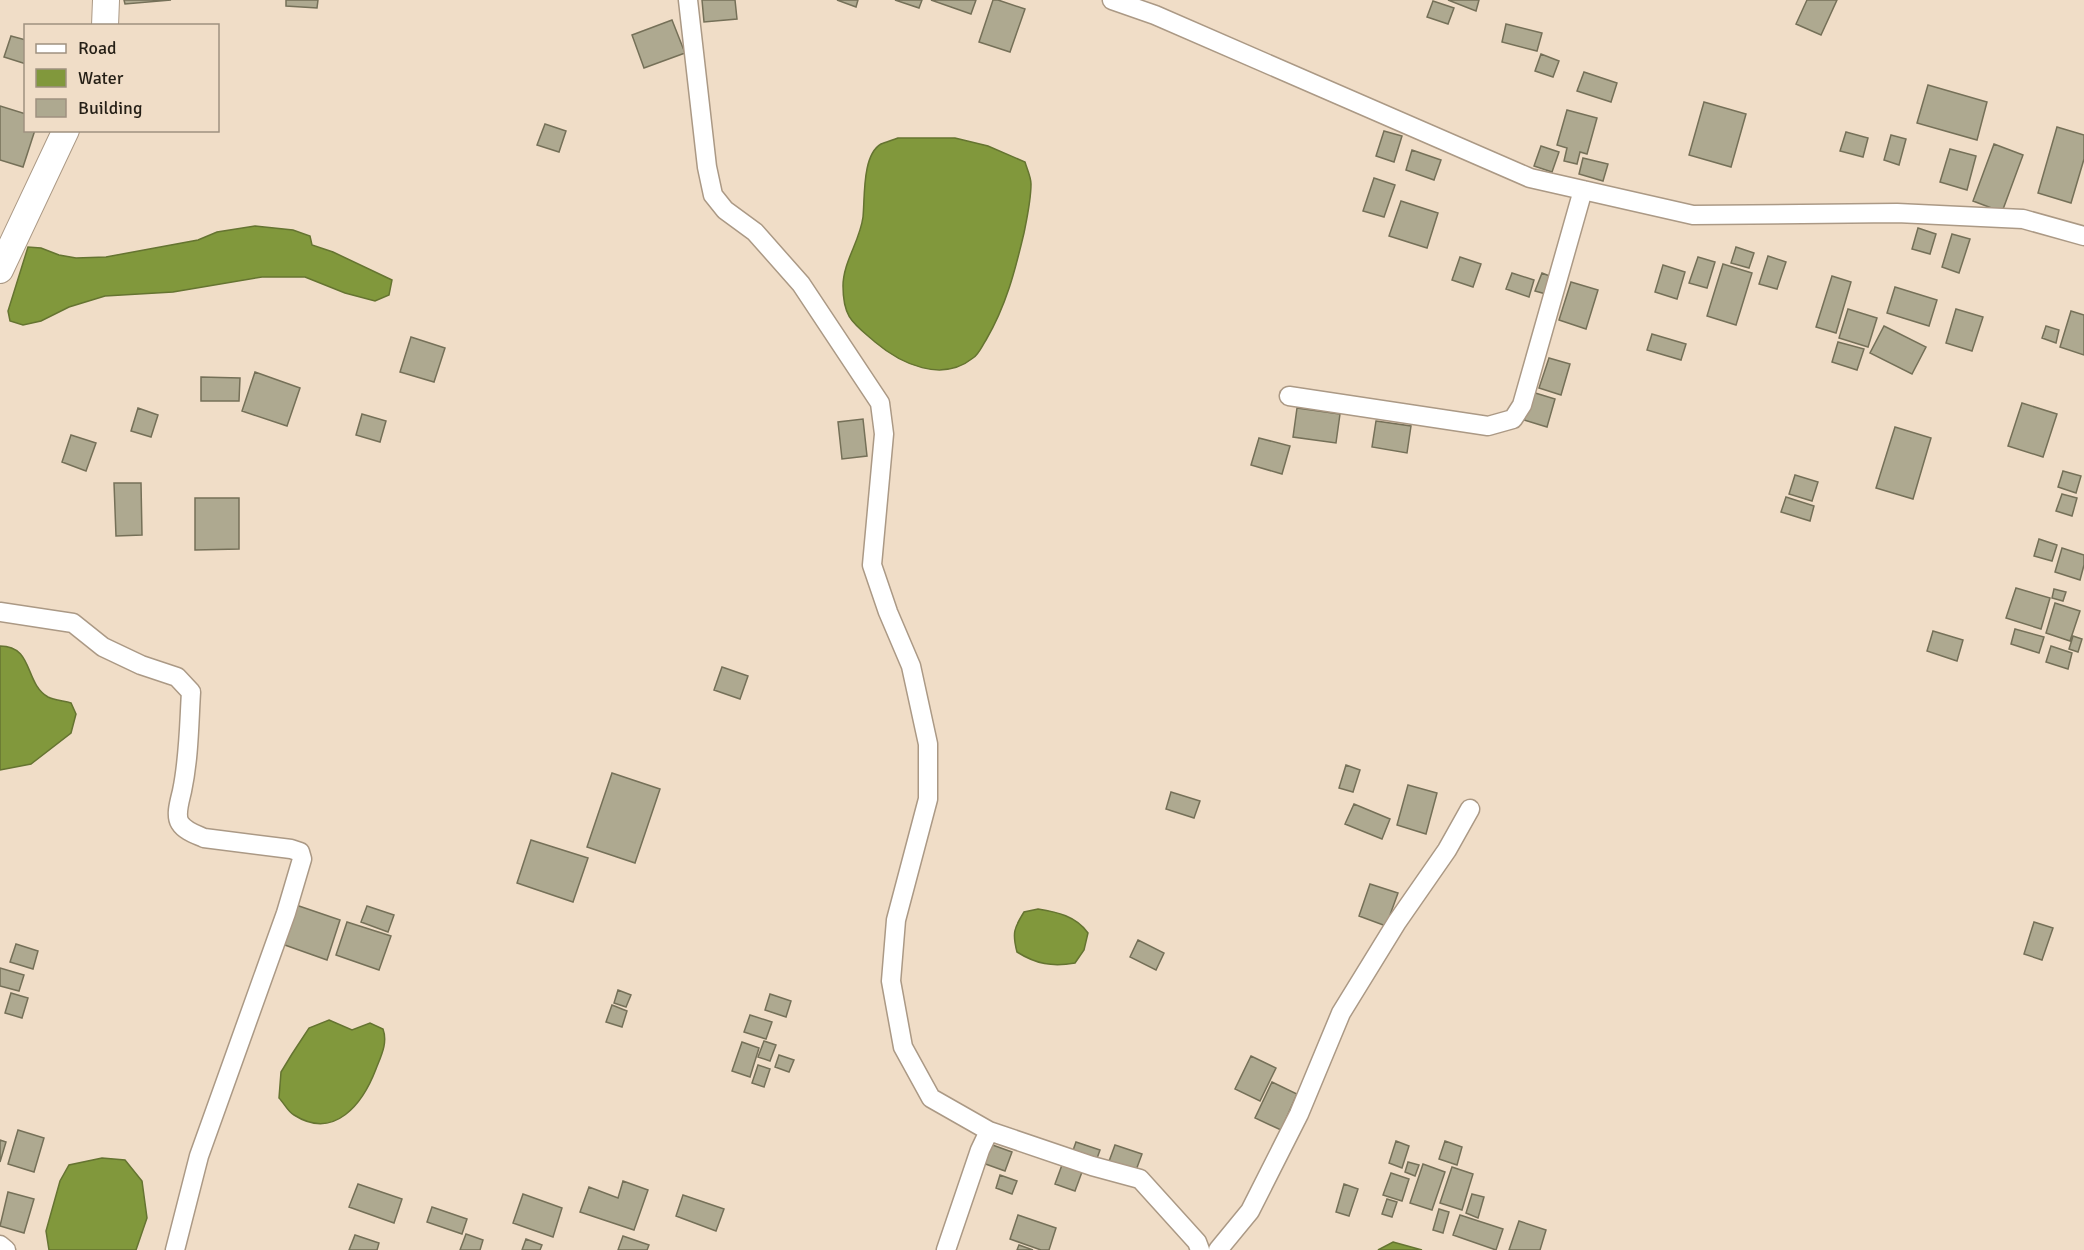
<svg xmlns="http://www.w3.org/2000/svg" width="2084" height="1250" font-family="Signika,sans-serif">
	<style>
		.water { fill: #81983c; stroke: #657431; stroke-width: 1.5 }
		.building { fill: #aea990; stroke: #757058; stroke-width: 1.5 }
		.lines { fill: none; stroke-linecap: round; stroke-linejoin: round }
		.minor-casing { stroke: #ab9985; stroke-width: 21 }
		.secondary-casing { stroke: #ab9985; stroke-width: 28 }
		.minor { stroke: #fff; stroke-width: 18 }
		.secondary { stroke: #fff; stroke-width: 26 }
	</style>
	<rect width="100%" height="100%" fill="#f0ddc7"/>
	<path class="water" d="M898,138H955L988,146L1025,162C1027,169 1031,177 1031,184C1031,200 1027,218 1024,233C1015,271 1006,306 986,340C982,346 979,354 973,358C942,383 901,364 875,342C853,323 843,318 843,286C843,262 860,241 863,217C865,197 862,155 881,144C886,142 893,140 898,138Z
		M255,226L293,230L310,236L312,245L333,252L392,280L389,295L375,301L345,293L305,277H262L173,292L105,296L69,307L41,321L23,325L10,321L8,311L28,247L41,248L59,255L76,258L106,257L198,240L217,232Z
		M0,646C34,646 24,683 48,697C54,700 64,701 71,703L76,714L71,733L31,764L0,770Z
		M1038,909C1057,912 1076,916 1088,933L1084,950L1075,963C1052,967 1036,964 1017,952C1012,933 1014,928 1024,912Z
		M329,1020L352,1030L370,1023L383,1029C388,1043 381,1056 376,1069C363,1103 335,1141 294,1115C288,1112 284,1103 279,1098L281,1072L292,1054L309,1028Z
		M102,1158L125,1160L142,1181L147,1218L136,1250H49L46,1231L60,1181L69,1165Z
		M1393,1242L1422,1250H1378Z"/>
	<path class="building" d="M124,0H171L125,4Z
		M286,0H318L317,8L286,6Z
		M702,0H735L737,19L704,22Z
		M837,0H858L856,7Z
		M895,0H922L919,8Z
		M931,0H976L971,14Z
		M993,0H998L1025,9L1010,52L979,42Z
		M1448,0H1479L1476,11Z
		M1807,0H1837L1821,35L1796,24Z
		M1433,1L1454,8L1448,24L1427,17Z
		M672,20L685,53L644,68L632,35Z
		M1506,24L1542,33L1537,51L1502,42Z
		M11,36L26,40V64L4,57Z
		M1541,54L1559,61L1553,77L1535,71Z
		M1584,72L1617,83L1611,102L1577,91Z
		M1928,85L1987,102L1977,140L1917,123Z
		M1704,102L1746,114L1731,167L1689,155Z
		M0,106L26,114V130H35L23,167L0,160Z
		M1567,110L1597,118L1587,154L1580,152L1577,164L1564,161L1567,148L1557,145Z
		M545,124L566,131L559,152L537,145Z
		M2057,127L2084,135V159L2071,203L2038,193Z
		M1384,131L1402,136L1394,162L1376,156Z
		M1846,132L1868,138L1863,157L1840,151Z
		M1891,135L1906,139L1899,165L1884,160Z
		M1994,144L2023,155L2002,212L1973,201Z
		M1541,146L1559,152L1552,172L1534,166Z
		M1950,149L1976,156L1967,190L1940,182Z
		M1412,150L1441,160L1434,180L1406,170Z
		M1583,158L1608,164L1603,181L1579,174Z
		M1374,178L1395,185L1384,217L1363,211Z
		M1401,201L1438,213L1427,248L1389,236Z
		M1918,228L1936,234L1930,254L1912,249Z
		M1952,234L1970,239L1959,273L1942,267Z
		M1736,247L1754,253L1749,268L1731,263Z
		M1768,256L1786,262L1777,289L1759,284Z
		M1460,257L1481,264L1473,287L1452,280Z
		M1698,257L1715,262L1707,288L1689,283Z
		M1723,264L1752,273L1736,325L1707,316Z
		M1663,265L1685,272L1677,299L1655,292Z
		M1512,273L1534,280L1529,297L1506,289Z
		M1542,273L1552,277L1546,294L1535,291Z
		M1832,276L1851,282L1836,333L1816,327Z
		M1571,282L1598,290L1586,329L1559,320Z
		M1895,287L1937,300L1929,326L1887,313Z
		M1848,309L1877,318L1868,347L1839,338Z
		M1956,309L1983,317L1972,351L1946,343Z
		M2071,311L2084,315V355L2060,347Z
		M1884,326L1926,347L1912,374L1870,353Z
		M2046,326L2059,330L2056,343L2042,338Z
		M1652,334L1686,344L1681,360L1647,350Z
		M411,337L445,348L434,382L400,372Z
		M1838,342L1864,349L1857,370L1832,362Z
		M1549,358L1570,364L1561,395L1539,388Z
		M255,372L300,388L287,426L242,411Z
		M201,377L240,378L239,401H201Z
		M1532,392L1555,399L1547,427L1524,420Z
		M2022,403L2057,414L2043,457L2008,446Z
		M138,408L158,415L151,437L131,431Z
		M1297,408L1340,414L1336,443L1293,437Z
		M362,414L386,421L380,442L356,435Z
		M863,419L867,456L842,459L838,422Z
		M1376,421L1411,426L1407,453L1372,447Z
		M1895,427L1931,438L1913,499L1876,488Z
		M71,435L96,443L86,471L62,462Z
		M1259,438L1290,446L1282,474L1251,465Z
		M2063,471L2081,476L2076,493L2058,487Z
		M1795,475L1818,482L1812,501L1789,494Z
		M114,483H141L142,535L116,536Z
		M2062,494L2077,498L2072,516L2056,511Z
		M1786,497L1814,506L1810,521L1781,512Z
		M195,498H239V549L195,550Z
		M2039,539L2057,545L2052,561L2034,556Z
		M2062,548L2084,555V565L2080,580L2055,572Z
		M2016,588L2050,598L2041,629L2006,618Z
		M2054,589L2066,592L2063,601L2052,598Z
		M2055,603L2080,611L2070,641L2046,633Z
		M2015,629L2044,637L2039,653L2011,644Z
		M1933,631L1963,640L1957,661L1927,651Z
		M2073,636L2082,639L2078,652L2069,649Z
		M2051,646L2072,653L2068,669L2046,662Z
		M722,667L748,676L740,699L714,690Z
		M1346,765L1360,770L1353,792L1339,788Z
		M612,773L660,789L635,863L587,847Z
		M1408,785L1437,793L1426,834L1397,825Z
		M1171,792L1200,801L1194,818L1166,809Z
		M1354,804L1390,819L1382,839L1345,824Z
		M531,840L588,858L573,902L517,883Z
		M1370,884L1398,893L1386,926L1359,916Z
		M296,905L340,920L327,960L282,944Z
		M367,906L394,915L388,932L361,922Z
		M347,922L391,936L379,970L336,955Z
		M2034,922L2053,928L2042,960L2024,954Z
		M1138,940L1164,953L1156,970L1130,957Z
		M16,944L38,951L33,969L10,962Z
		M0,968L24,975L19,991L0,986Z
		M618,990L631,995L626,1007L614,1003Z
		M11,993L28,998L22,1018L5,1013Z
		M770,994L791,1001L786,1017L765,1010Z
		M612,1005L627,1011L622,1027L606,1022Z
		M750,1015L772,1022L766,1039L744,1032Z
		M764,1041L776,1045L770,1061L758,1057Z
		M742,1042L759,1048L750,1077L732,1071Z
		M779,1055L794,1060L789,1072L775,1067Z
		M1251,1056L1276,1068L1260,1101L1235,1089Z
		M758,1065L770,1069L764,1087L752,1083Z
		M1272,1082L1297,1094L1281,1130L1255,1118Z
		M18,1130L44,1138L34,1172L8,1164Z
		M0,1140L6,1142L0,1162Z
		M1396,1141L1409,1146L1402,1168L1389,1163Z
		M1445,1141L1462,1147L1457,1165L1439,1159Z
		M1076,1142L1100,1150L1095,1164L1071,1156Z
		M987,1143L1012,1152L1005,1171L980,1162Z
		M1115,1145L1142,1154L1135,1173L1108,1164Z
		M1408,1162L1419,1165L1415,1176L1405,1172Z
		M1423,1164L1445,1172L1432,1210L1410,1203Z
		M1062,1165L1082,1172L1075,1191L1055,1184Z
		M1452,1167L1473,1174L1462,1210L1440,1203Z
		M1391,1173L1409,1179L1402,1201L1383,1195Z
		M1000,1175L1017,1181L1012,1194L996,1188Z
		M623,1181L648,1190L634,1230L580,1212L589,1187L618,1198Z
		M358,1184L402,1199L394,1223L349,1207Z
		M1344,1184L1358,1189L1349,1216L1336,1212Z
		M8,1192L34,1199L24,1233L0,1226Z
		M523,1194L562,1208L553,1237L513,1223Z
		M1472,1194L1484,1197L1478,1218L1466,1213Z
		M683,1195L724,1209L716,1231L676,1216Z
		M1387,1199L1397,1202L1392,1217L1382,1214Z
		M432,1207L467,1219L462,1234L427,1222Z
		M1439,1209L1449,1212L1443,1233L1433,1230Z
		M1018,1215L1056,1228L1049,1250H1041L1010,1239Z
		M1460,1215L1503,1229L1496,1250L1453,1235Z
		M1519,1221L1546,1230L1540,1250H1509Z
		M466,1234L483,1240L480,1250H460Z
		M355,1235L379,1243L377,1250H349Z
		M623,1236L649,1245L647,1250H618Z
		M526,1239L542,1245L540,1250H522Z
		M1019,1245L1033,1250H1017Z"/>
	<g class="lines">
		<defs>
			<path id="minor" d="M688,0L707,167L713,195L725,210L755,232L801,284L880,403L884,434L872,565L888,612L911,666L928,744V799L896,920L891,981L903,1047L931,1098L989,1131L1092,1166L1140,1179L1197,1242L1200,1250
				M1112,0L1155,15L1530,178L1693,215L1897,213L2023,219L2084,236
				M1289,396L1488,426L1513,419L1522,405L1583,190
				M0,612L73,623L103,647L141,665L177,677L191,692C189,725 189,758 182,791C180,800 175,815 180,823C185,831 195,834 204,838L291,849L300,852L302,859L286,913L199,1156L175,1250
				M0,1245L6,1250
				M946,1250L980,1150L989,1131
				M1218,1250L1250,1211L1299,1114L1341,1013L1397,922L1447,850L1470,809"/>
			<path id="secondary" d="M105,26L106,0
				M0,270L66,130"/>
		</defs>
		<use href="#minor" class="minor-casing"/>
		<use href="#secondary" class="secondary-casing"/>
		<use href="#minor" class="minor"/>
		<use href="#secondary" class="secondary"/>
	</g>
	<rect x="24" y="24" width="195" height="108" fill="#f0ddc7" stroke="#9f9180" stroke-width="1.5"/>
	<rect x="36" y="44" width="30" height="9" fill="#ffffff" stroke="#9f9180" stroke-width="1.5"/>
	<text x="78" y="54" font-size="18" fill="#251f16">Road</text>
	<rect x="36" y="69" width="30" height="18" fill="#81983c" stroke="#9f9180" stroke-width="1.5"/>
	<text x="78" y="84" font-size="18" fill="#251f16">Water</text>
	<rect x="36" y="99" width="30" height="18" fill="#aea990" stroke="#9f9180" stroke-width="1.5"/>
	<text x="78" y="114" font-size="18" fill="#251f16">Building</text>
</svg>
